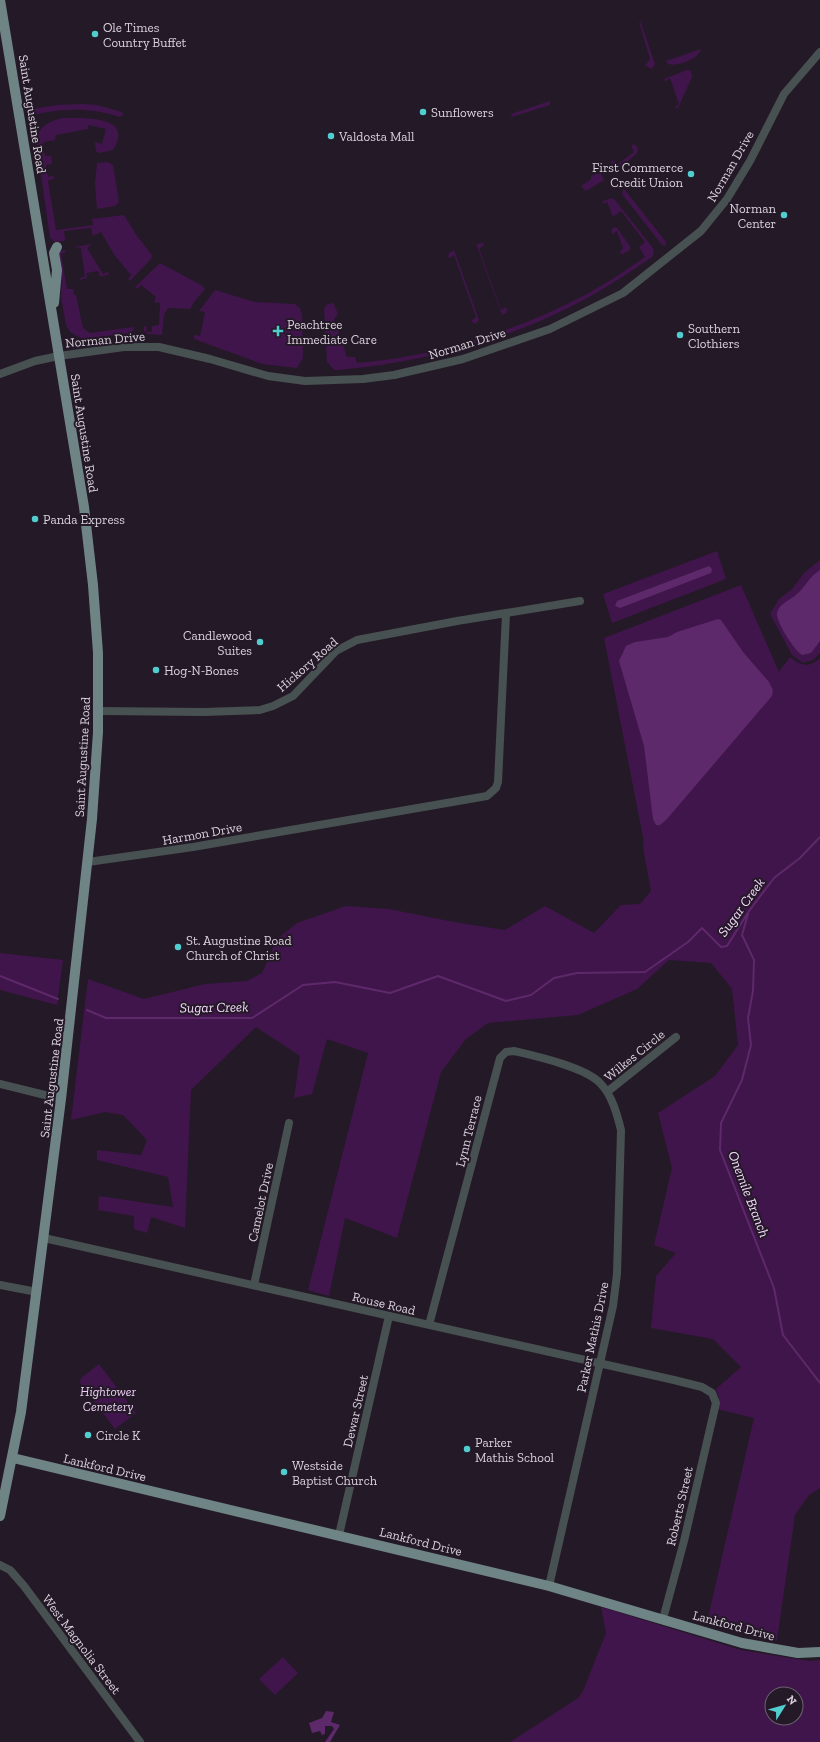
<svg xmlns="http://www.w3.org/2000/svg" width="820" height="1742" font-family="'Zilla Slab',serif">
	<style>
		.green { fill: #40154b; fill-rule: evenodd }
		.water { fill: #5d296a }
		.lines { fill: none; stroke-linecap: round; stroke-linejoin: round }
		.stream { stroke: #5d296a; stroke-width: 2 }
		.minor { stroke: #475151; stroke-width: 8 }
		.major { stroke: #6f8585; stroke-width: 10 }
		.poi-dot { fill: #52cdcf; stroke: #241927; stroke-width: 1.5 }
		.labels { text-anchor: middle; stroke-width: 4; stroke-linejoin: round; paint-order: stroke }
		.poi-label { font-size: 13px; fill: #dad2dc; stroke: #241927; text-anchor: start }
		.street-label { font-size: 13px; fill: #dad2dc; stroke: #241927 }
		.park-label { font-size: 13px; font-style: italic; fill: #eccef4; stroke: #241927 }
		.water-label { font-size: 14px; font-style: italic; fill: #f5d8fd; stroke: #241927 }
	</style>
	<rect width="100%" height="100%" fill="#241927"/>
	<path class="green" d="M639,22L641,23L655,64L652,69L645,66L650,59Z
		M701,49C699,59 677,67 668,64L666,61Z
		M687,70L691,71L692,77L678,108H674L679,104L670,78L665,82L664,79Z
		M550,101V105L512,117L511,114Z
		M84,104L97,105L122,112L123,115L120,117C91,108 67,108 37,114L32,112V109L57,105Z
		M63,118C84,118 135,115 113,150L100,153L96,151L95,142L102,144L106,129L88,125V129L56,135L55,140L44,142L43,144L45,156H51L52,164L46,165L48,177L53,176L55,178L48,181L56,230L93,225L92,219L124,215L137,236L152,255L151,259L130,281L128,279L131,275L115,256L101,232L93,236L91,228L64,231L65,239L64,241L55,242L50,238L36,140C40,125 50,121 63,118Z
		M634,144L638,148L637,153L619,169L615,167L611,162L612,160L618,164L634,152L631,146Z
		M108,162L113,165L119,202L115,206L97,209L95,184L97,163Z
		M596,174H601L604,180L586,191L581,186L591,179V176Z
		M623,189L625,190L666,242L665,246L662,245L622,194Z
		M612,198L615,200L653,248L654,253L652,257C626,275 600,292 572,306C502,342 416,363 338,370H334L327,362L324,310L326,305L331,303L334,304L338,314L334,319L347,357H355L357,363C434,357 514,332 583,296C604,285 625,271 645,257L639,247L645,242L621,211L613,217L607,202L602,204L603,201Z
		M613,227L617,228L630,246V250L623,254L619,253L623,248L617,231L613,234L611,232Z
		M483,243L484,245L479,249L501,310L505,307L507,309L506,313L502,315L476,244Z
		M92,244L87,248L103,274L107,272L110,274L100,277L98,271L87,273V278L80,280L79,278L85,277L81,248L74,247Z
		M65,250L66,252L61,254L67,289H73L74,295H76L83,328L90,333L133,327L134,329L131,333L82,339L70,332L66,325L61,297L62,279L58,256L61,251Z
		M454,250L479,320L475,324L471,321L476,317L454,255L450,258L448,257L449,253Z
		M160,263L203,286L205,289L194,302L190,309L168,308L164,315L162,335L148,334L144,331V326H146L147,332H152V326L159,325L160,303L154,302L156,297L141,285L138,289L135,287Z
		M215,290L255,302L295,304L300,308L302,315L303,358L297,368L262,364L194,339V335L200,336L205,312L199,311Z
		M717,551L726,579L612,623L603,594Z
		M820,560V653L813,660L803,663L792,655L770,614L779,599L792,589L805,572Z
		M741,585L779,672L790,657C800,666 810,668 820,658V1488L809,1495L795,1515L777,1640L758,1637L707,1622L754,1418L717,1409L719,1398L716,1389L741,1367L713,1339L651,1328L656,1276L676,1253L654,1245L672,1168L658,1113L715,1076L738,1045L732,989L711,963L669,960L637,989L578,1015L488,1023L466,1039L441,1072L397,1238L345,1218L329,1296L308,1290L368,1053L327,1039L312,1094L294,1098L300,1056L256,1027L191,1090L185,1228L151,1217L147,1233L134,1229V1216L98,1210L99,1196L173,1207L168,1177L97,1160V1150L141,1155L147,1140L123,1115L105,1112L71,1120L88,979L144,999L205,984L247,981L262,973L277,939L297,923L346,906L389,909L454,922L505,930L545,906L594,933L621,905L640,904L651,891L644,853L643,837L604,638Z
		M0,953L63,960L57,1005L0,990Z
		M99,1364L136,1413L115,1429L80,1383L81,1378Z
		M601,1607L741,1650L809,1661L820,1660V1742H510L578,1698L583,1691L606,1633ZM772,1694H796V1718H772Z
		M283,1657L298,1673L275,1695L259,1679Z"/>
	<path class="water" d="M709,566L712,569L711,573L620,608L615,606L617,601Z
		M820,570V641L811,653L802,655C794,650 776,622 777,613C779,603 791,600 797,594C806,586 810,576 820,570Z
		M718,619L721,620L743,652L769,682L773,690L772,696L667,819L660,825H656L653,819L644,746L619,661L626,646L635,642L668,637L677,632Z
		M326,1711L334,1712L331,1722L340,1725L330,1742H325L334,1729L332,1726H325V1734L322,1735L320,1731L312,1733L309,1723L322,1718Z"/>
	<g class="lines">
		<path class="stream" d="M748,914L742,935L754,960L753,991L748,1018L751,1045L742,1080L721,1123L720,1150L774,1288L783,1335L820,1383
			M0,976L58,999
			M87,1010L106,1018H252L303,985L335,982L390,993L438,976L506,1001L531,995L554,978L577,973L645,972L688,942L702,928L721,947L727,946L749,911L774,878L800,858L820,837"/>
		<path class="minor" d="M0,374L35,361L59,356L124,347H159L210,359L268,376L305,381L363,379L394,375L463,359L550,329L623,293L701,231L727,199L750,161L784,94L820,52
			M98,711L204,712L260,710L273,706L293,696L336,651L357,640L457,621L580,601
			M88,862L193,847L487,796L496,788L498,782L506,614
			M0,1084L61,1099
			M607,1092L676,1037
			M44,1238L674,1380L702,1387L712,1393L716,1403L684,1541L663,1619
			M0,1285L37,1292
			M254,1285L289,1123
			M429,1325L500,1058L506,1052L514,1051C535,1056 585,1067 600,1083C612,1095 617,1114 621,1130L617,1274L613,1306L549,1586
			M339,1535L389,1316
			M0,1565L10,1570L24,1586L140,1742"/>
		<path class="major" d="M54,303L57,270L54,253L57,247
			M13,1458L549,1586L742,1643L798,1653L820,1652
			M0,1516L21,1412L61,1099L92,819L98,732V653L93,585L84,507L0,0"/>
	</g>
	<g class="poi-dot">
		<circle cx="95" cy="34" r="4"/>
		<circle cx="423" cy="112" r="4"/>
		<circle cx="331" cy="136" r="4"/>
		<circle cx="691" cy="174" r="4"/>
		<circle cx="784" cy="215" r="4"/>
		<path d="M276 325h4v4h4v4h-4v4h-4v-4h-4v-4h4z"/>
		<circle cx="680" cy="335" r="4"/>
		<circle cx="35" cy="519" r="4"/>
		<circle cx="260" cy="642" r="4"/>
		<circle cx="156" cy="670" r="4"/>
		<circle cx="178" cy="947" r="4"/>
		<circle cx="88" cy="1435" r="4"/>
		<circle cx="467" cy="1449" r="4"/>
		<circle cx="284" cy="1472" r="4"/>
	</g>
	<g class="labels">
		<g class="poi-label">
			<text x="103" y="32">Ole Times<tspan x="103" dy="15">Country Buffet</tspan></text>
			<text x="431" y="117">Sunflowers</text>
			<text x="339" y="141">Valdosta Mall</text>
			<text x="683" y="172" text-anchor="end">First Commerce<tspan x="683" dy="15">Credit Union</tspan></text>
			<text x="776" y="213" text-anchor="end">Norman<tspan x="776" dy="15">Center</tspan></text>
			<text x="287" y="329">Peachtree<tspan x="287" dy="15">Immediate Care</tspan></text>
			<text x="688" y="333">Southern<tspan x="688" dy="15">Clothiers</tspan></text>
			<text x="43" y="524">Panda Express</text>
			<text x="252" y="640" text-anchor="end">Candlewood<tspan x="252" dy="15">Suites</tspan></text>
			<text x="164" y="675">Hog-N-Bones</text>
			<text x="186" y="945">St. Augustine Road<tspan x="186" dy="15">Church of Christ</tspan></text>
			<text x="96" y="1440">Circle K</text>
			<text x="475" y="1447">Parker<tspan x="475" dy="15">Mathis School</tspan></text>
			<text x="292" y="1470">Westside<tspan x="292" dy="15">Baptist Church</tspan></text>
		</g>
		<g class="street-label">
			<text transform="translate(33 114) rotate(81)" y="5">Saint Augustine Road</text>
			<text transform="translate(730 166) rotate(-60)" y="5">Norman Drive</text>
			<text transform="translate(105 339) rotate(-5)" y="5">Norman Drive</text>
			<text transform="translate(467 343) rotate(-17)" y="5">Norman Drive</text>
			<text transform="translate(85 433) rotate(81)" y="5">Saint Augustine Road</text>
			<text transform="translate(307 664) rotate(-41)" y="5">Hickory Road</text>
			<text transform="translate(82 757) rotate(-87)" y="5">Saint Augustine Road</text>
			<text transform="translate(202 833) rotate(-10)" y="5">Harmon Drive</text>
			<text transform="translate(634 1055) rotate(-39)" y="5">Wilkes Circle</text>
			<text transform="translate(51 1078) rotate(-83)" y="5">Saint Augustine Road</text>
			<text transform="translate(468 1131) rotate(-76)" y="5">Lynn Terrace</text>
			<text transform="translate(260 1202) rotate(-78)" y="5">Camelot Drive</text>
			<text transform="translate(384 1303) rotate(13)" y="5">Rouse Road</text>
			<text transform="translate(592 1337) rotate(-78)" y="5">Parker Mathis Drive</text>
			<text transform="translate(355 1411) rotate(-77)" y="5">Dewar Street</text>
			<text transform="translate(105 1467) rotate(13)" y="5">Lankford Drive</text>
			<text transform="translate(679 1506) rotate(-77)" y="5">Roberts Street</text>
			<text transform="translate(421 1541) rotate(14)" y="5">Lankford Drive</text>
			<text transform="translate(734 1625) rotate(15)" y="5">Lankford Drive</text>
			<text transform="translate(82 1644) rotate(53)" y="5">West Magnolia Street</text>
		</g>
		<g class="park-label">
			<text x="108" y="1396">Hightower<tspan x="108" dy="15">Cemetery</tspan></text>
		</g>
		<g class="water-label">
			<text transform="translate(741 907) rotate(-54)" y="5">Sugar Creek</text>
			<text transform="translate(214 1007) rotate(-1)" y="5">Sugar Creek</text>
			<text transform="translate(749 1194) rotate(69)" y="5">Onemile Branch</text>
		</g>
	</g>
	<g transform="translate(784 1706) rotate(53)"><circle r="19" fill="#241927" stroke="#6d636f"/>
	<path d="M0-3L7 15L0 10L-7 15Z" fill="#52cdcf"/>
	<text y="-6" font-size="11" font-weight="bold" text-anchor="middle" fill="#dad2dc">N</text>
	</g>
</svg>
